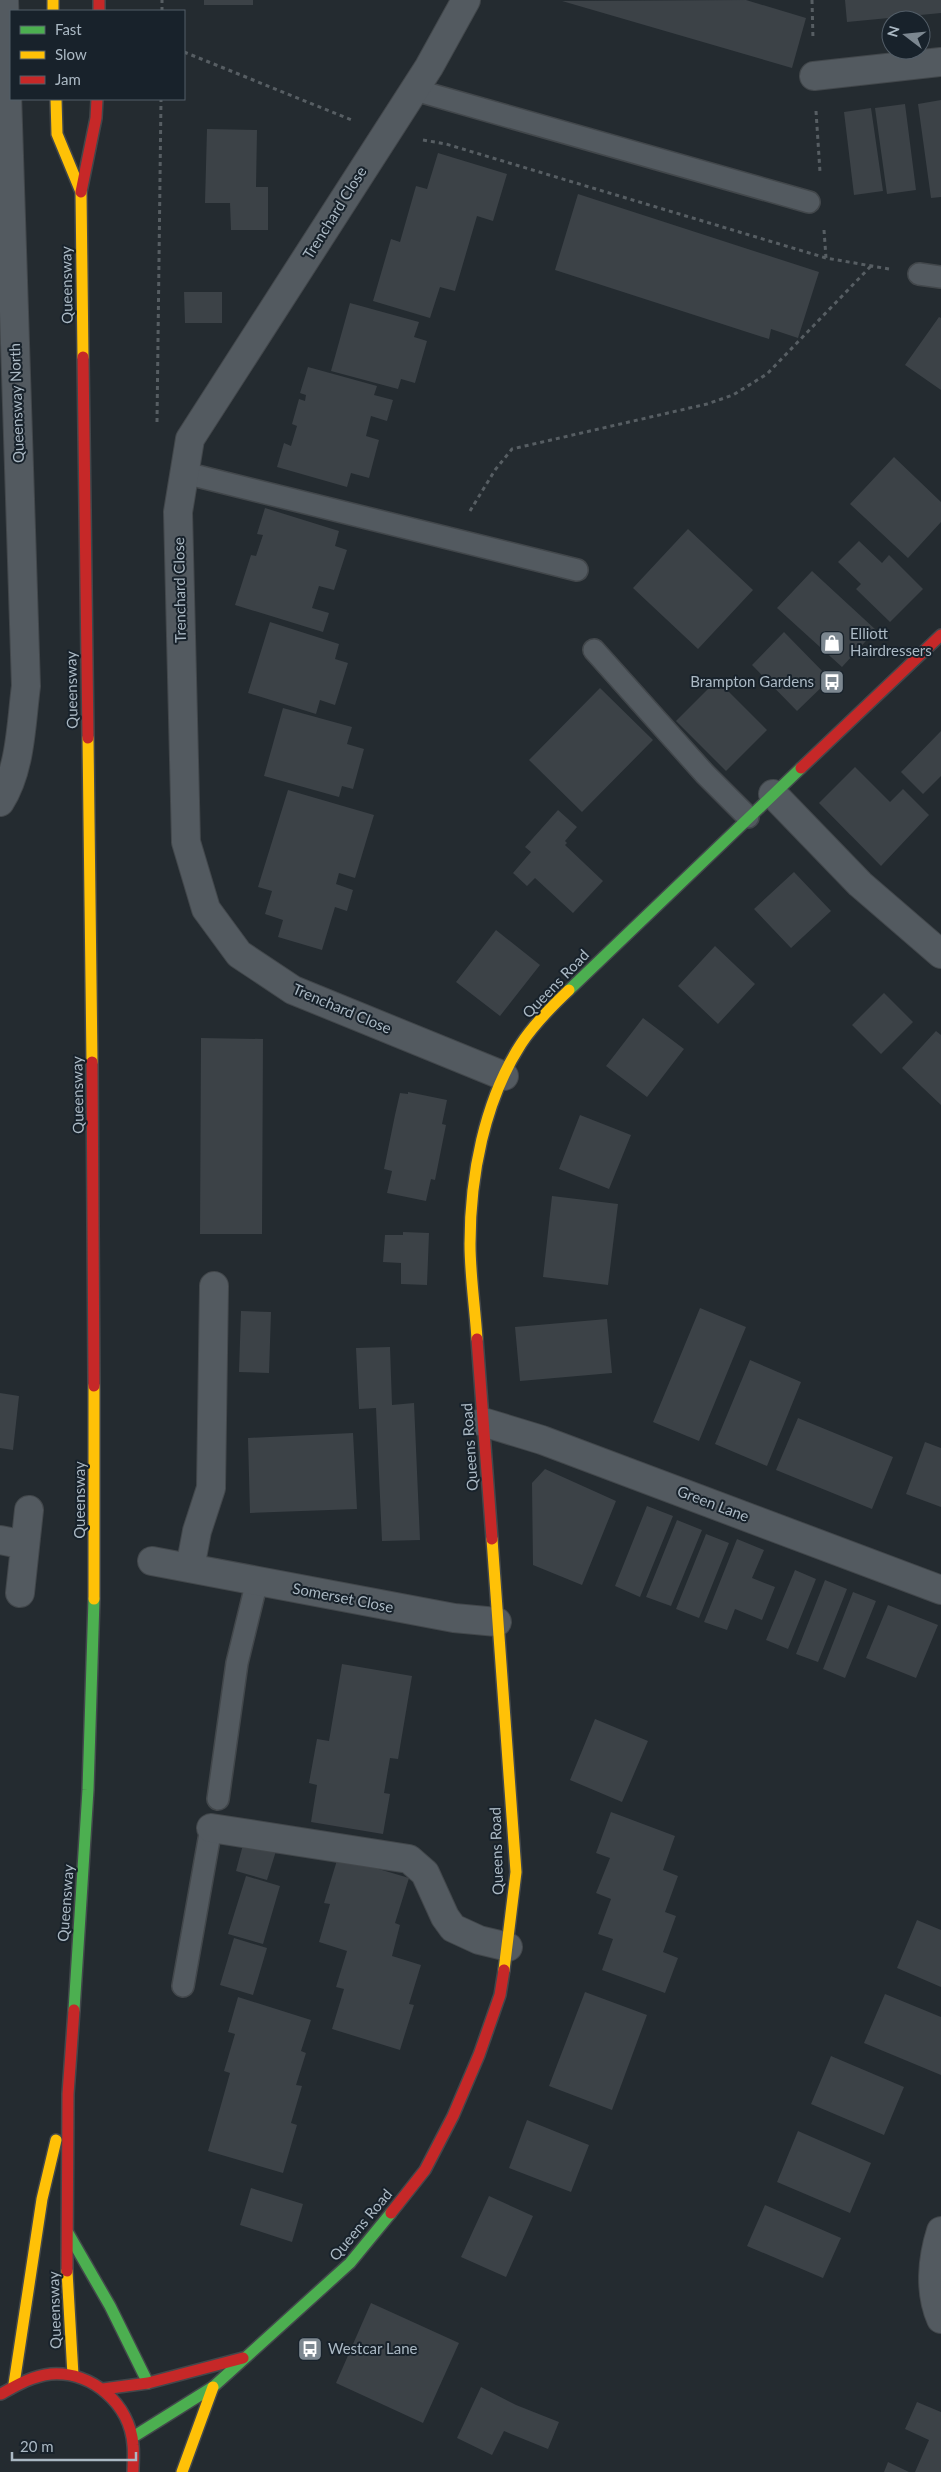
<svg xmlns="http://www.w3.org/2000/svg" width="941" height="2472" font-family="Lato,sans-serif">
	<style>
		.building { fill: #3c4247 }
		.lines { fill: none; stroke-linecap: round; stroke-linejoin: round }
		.lane-casing { stroke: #42474b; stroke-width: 24 }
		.street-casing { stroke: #42474b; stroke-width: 30 }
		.fast-casing { stroke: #42474b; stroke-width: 14 }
		.slow-casing { stroke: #42474b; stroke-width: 14 }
		.jam-casing { stroke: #42474b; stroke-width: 14 }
		.path { stroke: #575e63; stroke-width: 3; stroke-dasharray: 4 4; stroke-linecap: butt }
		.lane { stroke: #535a60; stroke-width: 21 }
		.street { stroke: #535a60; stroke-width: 28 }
		.fast { stroke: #4caf50; stroke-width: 11 }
		.slow { stroke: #ffc107; stroke-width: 11 }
		.jam { stroke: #c62828; stroke-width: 11 }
		.labels { text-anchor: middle; stroke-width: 4; stroke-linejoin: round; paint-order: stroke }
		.street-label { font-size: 15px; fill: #abb9c4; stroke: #18222b }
		.poi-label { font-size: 15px; fill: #abb9c4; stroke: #18222b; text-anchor: start }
	</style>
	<rect width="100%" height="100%" fill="#242b30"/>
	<path class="building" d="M204,0H253V5H204Z
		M746,0L806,18L792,68L562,1Z
		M845,0H941V13L847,22Z
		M941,100V197L931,198L918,104Z
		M905,104L916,190L887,194L875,108Z
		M871,108L883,191L854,195L844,112Z
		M207,129L257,130L256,187H268V230H231L230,203H205Z
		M438,153L507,174L493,221L477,216L455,291L440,287L430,318L373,301L391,239L400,242L416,186L427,189Z
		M578,194L819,272L798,338L771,329L769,339L555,270Z
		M184,292H222V323H185Z
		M350,303L419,322L414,337L427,341L415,383L401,379L398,389L331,371Z
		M939,317L941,318V390L905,365Z
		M308,367L377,386L374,395L393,400L387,421L371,416L366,436L379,440L369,478L351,473L347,487L277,467L284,443L291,446L297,426L292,424L299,399L305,401L306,395L300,393Z
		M894,457L941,502V522L908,558L850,504Z
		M265,508L339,531L335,546L347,550L334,590L319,586L312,608L329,613L323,632L235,605L251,555L256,556L263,535L257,534Z
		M688,529L753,590L698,649L633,588Z
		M859,541L882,563L889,555L923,589L890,622L856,589L861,584L838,562Z
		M812,571L876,630L842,667L777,608Z
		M270,622L339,644L335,659L348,663L335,705L320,700L316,714L248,693Z
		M784,632L830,679L797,711L752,665Z
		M717,680L767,730L726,771L676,721Z
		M600,688L653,740L582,812L529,760Z
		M283,708L352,727L347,744L364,749L353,789L342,786L339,797L264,776Z
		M941,731V776L923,794L901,772Z
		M855,767L890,802L903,789L929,815L881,866L819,803Z
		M288,790L374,815L355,878L339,873L336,884L353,890L347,911L335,907L322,950L278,937L283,920L265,914L272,891L258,887Z
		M558,810L577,827L565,841L567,843L565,845L603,881L573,913L535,878L527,886L513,873L531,852L525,847Z
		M794,872L831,911L791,948L754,909Z
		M496,930L540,965L500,1016L456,982Z
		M715,946L755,984L718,1024L678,986Z
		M884,993L913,1022L881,1054L852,1025Z
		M643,1018L684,1049L647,1097L606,1066Z
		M936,1031L941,1035V1105L902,1068Z
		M201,1038L263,1039L262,1234H200Z
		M408,1092L447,1100L442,1124L446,1125L435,1180L431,1179L426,1201L387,1193L392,1171L384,1169L395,1115L400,1093L408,1094Z
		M580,1115L631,1135L609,1189L559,1169Z
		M552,1196L618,1204L608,1285L543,1277Z
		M403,1232L429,1233L427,1285L401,1284V1263L383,1262L385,1235H403Z
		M700,1308L746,1327L699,1441L653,1422Z
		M241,1311L271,1312L269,1373L239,1372Z
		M607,1319L612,1373L520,1381L515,1327Z
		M390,1347L392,1405L414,1403L420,1540L382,1541L376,1408L359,1409L356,1348Z
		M750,1360L801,1382L767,1466L715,1444Z
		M0,1393L19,1396L13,1450L0,1448Z
		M798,1418L893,1457L872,1509L776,1470Z
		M353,1433L357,1509L250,1513L248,1438Z
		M925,1442L941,1448V1507L906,1494Z
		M545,1469L616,1501L582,1585L533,1565L532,1483Z
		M647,1506L673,1516L640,1597L615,1586Z
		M677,1520L702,1530L671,1606L646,1597Z
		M706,1534L729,1543L699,1618L676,1609Z
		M737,1539L764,1550L752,1578L775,1587L762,1620L735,1609L727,1630L704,1622Z
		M795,1570L816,1579L788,1649L766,1640Z
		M825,1580L847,1589L818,1662L796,1654Z
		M853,1592L876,1601L845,1678L823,1669Z
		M888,1605L938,1625L916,1678L866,1658Z
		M342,1664L412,1676L398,1759L390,1758L384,1793L390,1794L383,1834L311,1822L317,1785L309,1783L317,1739L329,1741Z
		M595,1719L648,1741L622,1802L570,1780Z
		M611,1812L675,1836L663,1870L678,1876L665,1912L676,1916L663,1952L678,1958L665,1993L602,1970L613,1939L598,1934L611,1899L596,1893L610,1858L596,1853Z
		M244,1841L276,1851L267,1880L236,1871Z
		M338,1857L409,1878L395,1923L400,1925L392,1956L421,1965L409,2004L414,2005L400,2050L332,2029L344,1989L336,1987L347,1951L319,1942L330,1904L324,1903Z
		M246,1876L280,1886L263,1944L228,1934Z
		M917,1920L941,1930V1987L897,1968Z
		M234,1938L267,1948L253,1995L220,1985Z
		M585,1992L647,2015L612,2110L549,2086Z
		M885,1994L941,2017V2075L864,2043Z
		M238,1997L311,2020L301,2051L306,2053L296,2085L302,2086L291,2123L297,2125L283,2173L208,2151L230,2073L224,2071L235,2034L228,2032Z
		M831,2056L904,2087L884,2135L811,2104Z
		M527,2120L589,2145L571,2192L509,2168Z
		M798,2131L871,2163L850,2213L777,2182Z
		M251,2188L303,2204L292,2242L240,2225Z
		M489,2196L533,2216L506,2277L461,2257Z
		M765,2205L841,2238L823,2278L747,2246Z
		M371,2303L459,2343L423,2423L336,2383Z
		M481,2387L516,2405L559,2422L548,2449L504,2431L492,2455L457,2438Z
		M917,2402L941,2412V2472H915L929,2440L905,2429Z
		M888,2462L909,2472H884Z"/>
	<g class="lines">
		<defs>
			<path id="lane" d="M415,90L809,202
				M919,274L941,277
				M185,473L577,570
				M594,650L705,774L748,817
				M218,1799L237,1663L257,1581
				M183,1986L211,1828"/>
			<path id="street" d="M466,0L429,67L190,439L178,512L186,842L206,909L239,954L293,990L504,1076
				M814,76L941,62
				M773,794L860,884L941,954
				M0,802C21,769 21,724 26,686L4,0
				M483,1422L542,1440L941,1590
				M0,1540L25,1545
				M152,1561L454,1618L497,1622
				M190,1568L197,1531L211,1488L214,1286
				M20,1593L29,1510
				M211,1828L409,1859L425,1873L445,1917L453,1928L479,1940L508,1947
				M941,2231C932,2259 929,2292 941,2319"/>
			<path id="fast" d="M569,990L801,768
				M74,2010L88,1790L94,1599
				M68,2233L110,2306L148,2383
				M133,2437L213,2387L350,2263L391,2213"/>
			<path id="slow" d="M53,0V11
				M56,99L57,134L81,192L83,357
				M88,738L92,1062
				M477,1339C475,1307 470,1275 470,1244C470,1177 484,1101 521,1044C534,1024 551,1007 569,990
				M492,1539L516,1872L504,1970
				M94,1599V1386
				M67,2271L73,2375
				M14,2384L42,2199L56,2140
				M182,2472L213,2387"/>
			<path id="jam" d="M99,0V11
				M81,192L96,118L97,99
				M83,357L88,738
				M801,768L941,635
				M92,1062L94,1386
				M477,1339L492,1539
				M391,2213L425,2170L453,2116L479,2055L500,1995L504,1970
				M67,2271L68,2094L74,2010
				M103,2389L148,2383L243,2358
				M1,2394C17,2385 32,2376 51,2374C92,2371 130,2404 133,2445C134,2454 133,2463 133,2472"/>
		</defs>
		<use href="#lane" class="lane-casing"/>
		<use href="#street" class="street-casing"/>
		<use href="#fast" class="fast-casing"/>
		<use href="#slow" class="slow-casing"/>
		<use href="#jam" class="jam-casing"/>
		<path class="path" d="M812,0L813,39
			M162,11V0
			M184,52L352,120
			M816,111L820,172
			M423,140L446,144L826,258L889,269
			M824,230L826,258
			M157,422L161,99
			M470,511L495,470L512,449L707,404L733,395L767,374L871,266"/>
		<use href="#lane" class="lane"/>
		<use href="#street" class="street"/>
		<use href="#fast" class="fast"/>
		<use href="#slow" class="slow"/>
		<use href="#jam" class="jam"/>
	</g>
	<defs>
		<symbol id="shop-square" viewBox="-11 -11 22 22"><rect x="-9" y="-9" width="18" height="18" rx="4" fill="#7c8790" stroke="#18222b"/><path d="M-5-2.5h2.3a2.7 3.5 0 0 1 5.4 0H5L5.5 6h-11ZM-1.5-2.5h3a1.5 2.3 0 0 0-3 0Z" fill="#fff"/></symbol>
		<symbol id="bus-square" viewBox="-11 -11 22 22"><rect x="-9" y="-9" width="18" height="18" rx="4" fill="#7c8790" stroke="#18222b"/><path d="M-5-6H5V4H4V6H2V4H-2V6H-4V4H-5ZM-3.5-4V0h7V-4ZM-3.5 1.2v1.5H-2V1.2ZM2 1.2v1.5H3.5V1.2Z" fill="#fff"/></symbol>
	</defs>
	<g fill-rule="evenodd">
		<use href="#shop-square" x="818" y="629" width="28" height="28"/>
		<use href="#bus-square" x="818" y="668" width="28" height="28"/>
		<use href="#bus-square" x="296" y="2335" width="28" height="28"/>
	</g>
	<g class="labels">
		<g class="street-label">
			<text transform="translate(335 213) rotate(-58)" y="5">Trenchard Close</text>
			<text transform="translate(67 285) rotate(-91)" y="5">Queensway</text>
			<text transform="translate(17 403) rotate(-92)" y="5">Queensway North</text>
			<text transform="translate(180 590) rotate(-91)" y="5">Trenchard Close</text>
			<text transform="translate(72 690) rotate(-91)" y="5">Queensway</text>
			<text transform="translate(556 984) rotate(-46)" y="5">Queens Road</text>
			<text transform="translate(342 1009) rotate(23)" y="5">Trenchard Close</text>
			<text transform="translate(78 1095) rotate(-91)" y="5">Queensway</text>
			<text transform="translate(470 1447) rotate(-94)" y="5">Queens Road</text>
			<text transform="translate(80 1500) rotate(-90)" y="5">Queensway</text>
			<text transform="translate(713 1504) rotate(21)" y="5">Green Lane</text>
			<text transform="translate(343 1598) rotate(11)" y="5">Somerset Close</text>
			<text transform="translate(497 1851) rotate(-92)" y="5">Queens Road</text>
			<text transform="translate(66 1903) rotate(-86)" y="5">Queensway</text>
			<text transform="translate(361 2225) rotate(-50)" y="5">Queens Road</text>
			<text transform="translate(55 2310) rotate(-92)" y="5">Queensway</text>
		</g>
		<g class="poi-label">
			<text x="850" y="639">Elliott<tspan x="850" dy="17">Hairdressers</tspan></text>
			<text x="814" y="687" text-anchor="end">Brampton Gardens</text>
			<text x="328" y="2354">Westcar Lane</text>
		</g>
	</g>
	<rect x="10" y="10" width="175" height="90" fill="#18222b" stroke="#535e68"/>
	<rect x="20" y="26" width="25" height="8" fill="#4caf50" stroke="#535e68"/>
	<text x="55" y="35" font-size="15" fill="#abb9c4">Fast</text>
	<rect x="20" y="51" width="25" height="8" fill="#ffc107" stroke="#535e68"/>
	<text x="55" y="60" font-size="15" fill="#abb9c4">Slow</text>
	<rect x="20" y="76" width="25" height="8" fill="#c62828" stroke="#535e68"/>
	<text x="55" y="85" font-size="15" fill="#abb9c4">Jam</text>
	<g transform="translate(906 35) rotate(286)"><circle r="24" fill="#18222b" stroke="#535e68"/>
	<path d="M0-4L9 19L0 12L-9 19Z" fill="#7c8790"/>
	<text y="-8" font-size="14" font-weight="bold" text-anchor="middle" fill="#abb9c4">N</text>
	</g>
	<path d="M12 2452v8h124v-8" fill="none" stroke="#abb9c4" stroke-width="2.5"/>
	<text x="20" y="2452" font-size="15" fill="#abb9c4" stroke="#18222b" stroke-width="4" paint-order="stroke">20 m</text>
</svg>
